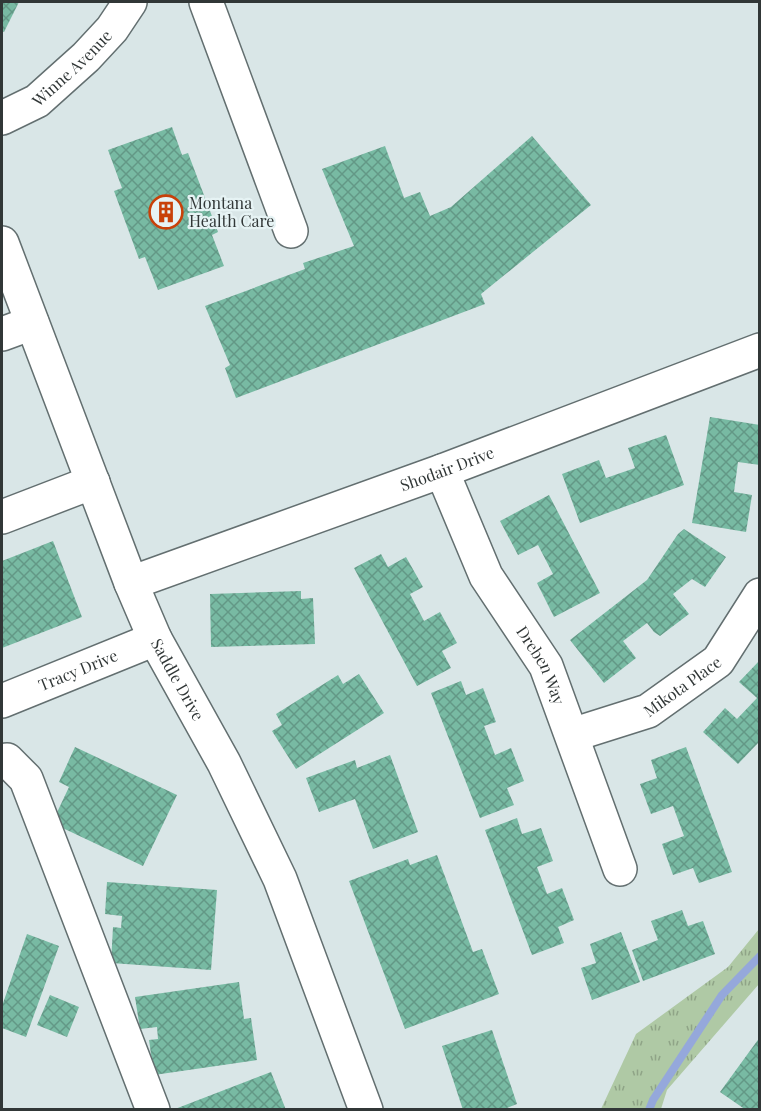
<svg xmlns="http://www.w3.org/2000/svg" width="761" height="1111" font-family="'Playfair Display',serif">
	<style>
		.park { fill: url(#park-tufts) }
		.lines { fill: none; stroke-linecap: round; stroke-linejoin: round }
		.stream { stroke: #95a8db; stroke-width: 8 }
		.building { fill: url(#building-cross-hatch) }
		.minor-casing { stroke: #636f70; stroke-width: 36 }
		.minor { stroke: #fff; stroke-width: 33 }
		.labels { text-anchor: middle; stroke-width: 4.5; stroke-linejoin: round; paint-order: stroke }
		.street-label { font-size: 16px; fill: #313737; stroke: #e6f3f4 }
		.poi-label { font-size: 16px; fill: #313737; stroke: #e6f3f4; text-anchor: start }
	</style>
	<defs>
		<pattern id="park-tufts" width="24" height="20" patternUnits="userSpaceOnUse" patternTransform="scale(1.5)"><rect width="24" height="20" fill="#afc9a5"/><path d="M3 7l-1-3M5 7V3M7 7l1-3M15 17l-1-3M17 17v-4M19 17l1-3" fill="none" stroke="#8fa487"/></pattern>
		<pattern id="building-cross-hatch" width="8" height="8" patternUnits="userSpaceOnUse" patternTransform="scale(1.5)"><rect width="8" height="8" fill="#78baa3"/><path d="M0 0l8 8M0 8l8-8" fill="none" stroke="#639886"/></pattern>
	</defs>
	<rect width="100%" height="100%" fill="#d9e6e7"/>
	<path class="park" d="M759,929V984L667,1090L661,1109H601L636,1034L728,967Z"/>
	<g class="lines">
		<path class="stream" d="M649,1110L653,1100L722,995L760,956"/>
	</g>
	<path class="building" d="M2,2H19L4,32L2,31Z
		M172,127L182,155L188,153L218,232L212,235L224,266L158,290L145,257L139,259L114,191L122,188L108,150Z
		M532,136L591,205L481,294L485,304L236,398L225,368L230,365L205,306L305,269L303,263L354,246L322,169L385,146L404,198L420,192L430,216L451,207Z
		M710,417L760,425V465L738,462L734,492L752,495L746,532L692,523Z
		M666,435L684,485L580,523L562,474L599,460L606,478L635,468L628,448Z
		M549,495L600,593L554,617L537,583L553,574L538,545L518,555L500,521Z
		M684,529L726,557L705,587L692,579L673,594L689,614L660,636L654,632L647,623L623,641L636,658L604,683L570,640L647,580L678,534Z
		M53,541L82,617L2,648V561Z
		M381,554L388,567L406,557L423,587L410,594L424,621L440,612L457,643L442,651L451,668L417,686L354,568Z
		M301,591V599L313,598L315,644L211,647L210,594Z
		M760,660V741L738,764L703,732L725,708L737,719L757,698L739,682Z
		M359,674L384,713L296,769L272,731L282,725L276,714L338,675L343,684Z
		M461,681L466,695L483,688L496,722L484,726L495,755L511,748L524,781L507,788L514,805L480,818L431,693Z
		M75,747L177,795L143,866L52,823L69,787L59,782Z
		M686,747L732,872L699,883L693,868L673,875L662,844L684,836L673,806L651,814L640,784L657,778L651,760Z
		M390,755L418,832L373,849L355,799L319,812L306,778L355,760L357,768Z
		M517,818L522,834L541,828L553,861L537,867L547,894L562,888L574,920L558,927L564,943L532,955L485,830Z
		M437,855L473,952L482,949L499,994L405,1029L349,881L408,859L410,865Z
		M107,882L217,890L211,970L111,963L113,927L121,928L122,916L105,914Z
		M682,910L688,926L703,921L715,954L643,981L632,950L658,940L651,921Z
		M621,932L640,982L592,1000L581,968L596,963L590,944Z
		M27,934L59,946L26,1037L2,1028V1006Z
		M239,982L244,1019L251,1018L257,1060L154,1075L149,1040L158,1039L157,1027L140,1029L135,997Z
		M50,995L79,1007L67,1037L37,1025Z
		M492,1030L517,1104L502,1110H463L442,1046Z
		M760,1037V1110H746L720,1092Z
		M271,1072L286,1110H175V1109Z"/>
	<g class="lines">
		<defs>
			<g id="minor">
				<path d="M206,2L291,231"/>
				<path id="s1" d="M2,118L37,101L86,57L112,29L130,2"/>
				<path id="s2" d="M2,243L131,583L155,639L224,763L280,879L366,1110"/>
				<path d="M2,334L32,323"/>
				<path id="s3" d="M442,471L486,576L546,666L620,869"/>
				<path d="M2,517L93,482"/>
				<path id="s4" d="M131,583L442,471L760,350"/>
				<path id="s5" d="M2,701L155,639"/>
				<path id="s6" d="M572,735L648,711L718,661L760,595"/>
				<path d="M7,760L26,779L153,1110"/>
			</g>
		</defs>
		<use href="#minor" class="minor-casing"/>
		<use href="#minor" class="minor"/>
	</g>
	<defs>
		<symbol id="building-ring" viewBox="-11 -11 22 22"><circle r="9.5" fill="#e6f3f4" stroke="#c84109" stroke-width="1.5"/><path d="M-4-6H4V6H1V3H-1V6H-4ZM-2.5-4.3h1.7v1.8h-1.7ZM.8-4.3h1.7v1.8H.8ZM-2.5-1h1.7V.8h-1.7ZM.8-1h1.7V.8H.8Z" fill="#c84109"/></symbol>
	</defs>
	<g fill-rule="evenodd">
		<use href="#building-ring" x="147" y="193" width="38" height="38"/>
	</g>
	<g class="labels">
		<g class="street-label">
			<text dy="6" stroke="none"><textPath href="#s1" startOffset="87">Winne Avenue</textPath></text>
			<text dy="6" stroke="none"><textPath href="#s4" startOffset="336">Shodair Drive</textPath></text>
			<text dy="6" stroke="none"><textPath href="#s3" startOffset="219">Dreben Way</textPath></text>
			<text dy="6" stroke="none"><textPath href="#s5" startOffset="82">Tracy Drive</textPath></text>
			<text dy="6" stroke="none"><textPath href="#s2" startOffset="471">Saddle Drive</textPath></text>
			<text dy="6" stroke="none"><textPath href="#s6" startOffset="122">Mikota Place</textPath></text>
		</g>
		<g class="poi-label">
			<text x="189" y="209">Montana<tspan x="189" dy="18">Health Care</tspan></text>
		</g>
	</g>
	<rect width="761" height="1111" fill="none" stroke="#313737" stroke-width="6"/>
</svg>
